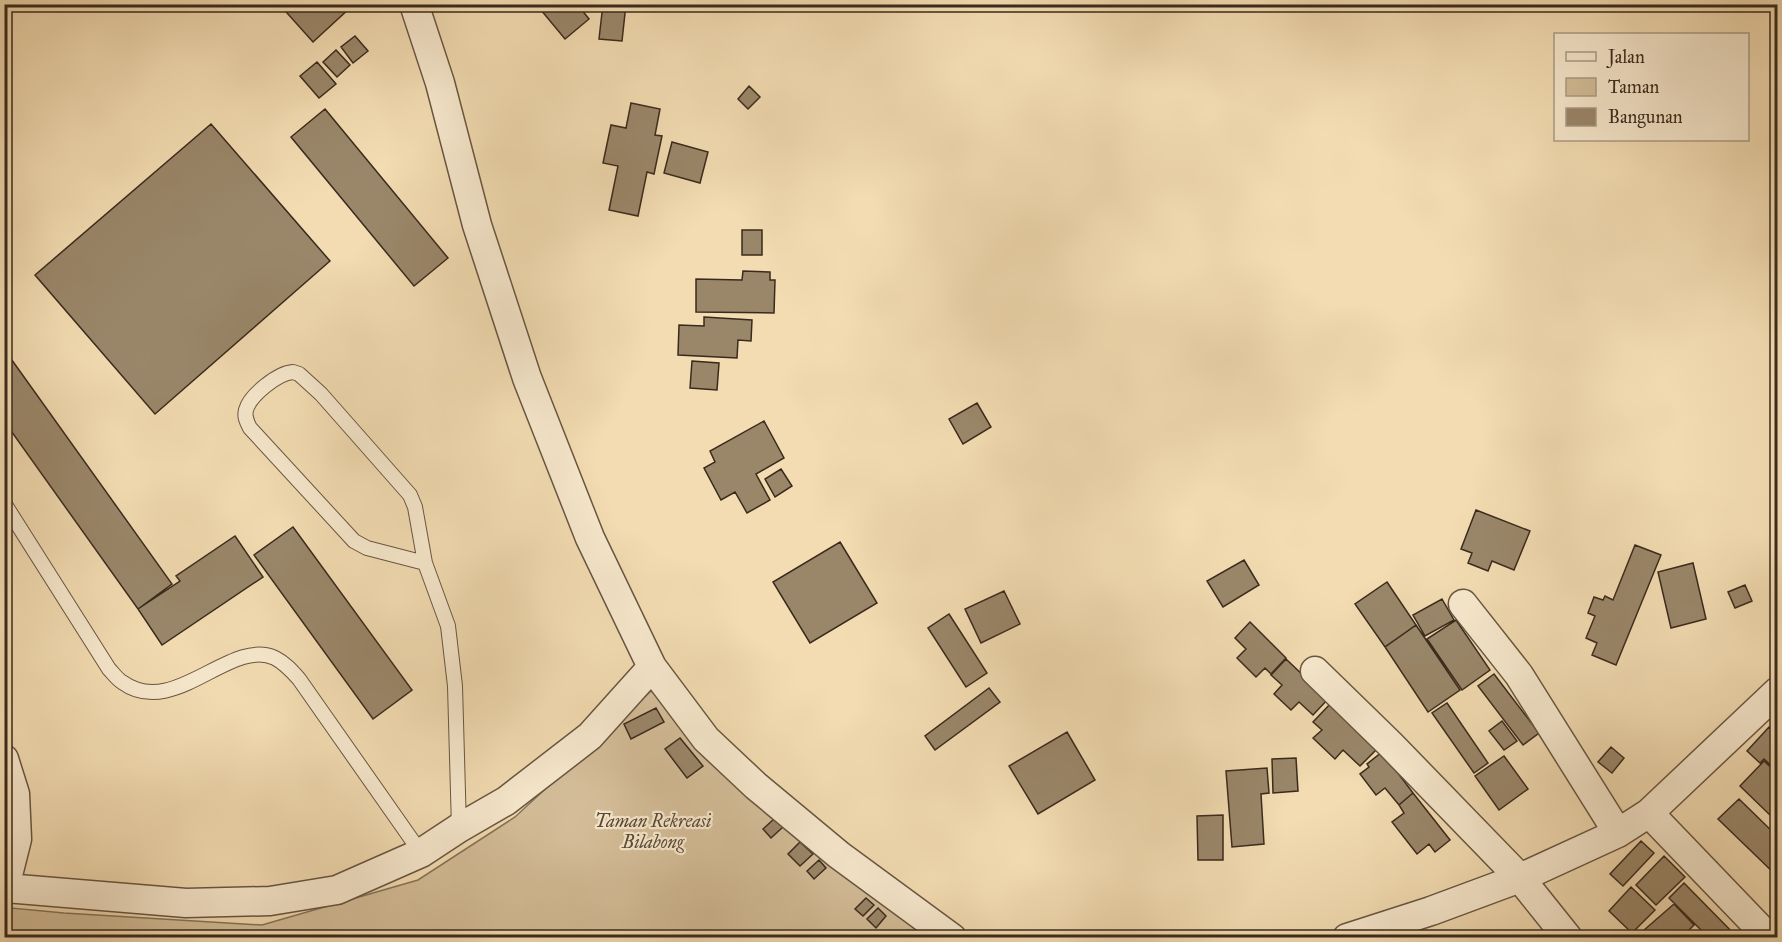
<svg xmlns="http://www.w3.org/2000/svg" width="1782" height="942" font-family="'IM FELL Great Primer',serif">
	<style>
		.green { fill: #d4be99; stroke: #87745b; stroke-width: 1.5 }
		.building { fill: #9a876a; stroke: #3a2a1d; stroke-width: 1.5 }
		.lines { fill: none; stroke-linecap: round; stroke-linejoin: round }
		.lane-casing { stroke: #685642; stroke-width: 16 }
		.street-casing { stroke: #685642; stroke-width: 31 }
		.lane { stroke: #f7e8cd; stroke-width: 14 }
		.street { stroke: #f7e8cd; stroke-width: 28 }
		.labels { text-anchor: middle; stroke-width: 4.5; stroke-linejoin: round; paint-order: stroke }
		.park-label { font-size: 18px; font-style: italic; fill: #594836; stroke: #f7e8cd }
	</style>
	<rect width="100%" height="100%" fill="#f3dcb2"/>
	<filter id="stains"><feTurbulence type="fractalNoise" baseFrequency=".00333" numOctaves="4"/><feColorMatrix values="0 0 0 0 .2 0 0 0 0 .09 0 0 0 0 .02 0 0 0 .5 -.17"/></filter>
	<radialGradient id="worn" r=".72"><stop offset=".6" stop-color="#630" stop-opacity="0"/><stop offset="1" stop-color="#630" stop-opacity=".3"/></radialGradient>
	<path class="green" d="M651,691L936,937L5,938V929L11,908L64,913L262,925L418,880L515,817Z"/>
	<path class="building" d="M279,4H351L352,6L313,42Z
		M536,4H577L589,19L565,39Z
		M603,4H626L622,41L599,39Z
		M355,36L368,51L353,63L341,47Z
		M336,50L350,65L337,77L323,62Z
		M317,62L336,84L319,98L300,76Z
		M749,86L760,97L748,109L738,99Z
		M631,103L660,109L655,135L662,136L654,174L647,172L638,216L609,210L618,166L603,163L611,125L626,128Z
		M325,109L448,258L414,286L291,137Z
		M211,124L330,261L155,414L35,275Z
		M672,142L708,152L700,183L664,173Z
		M742,230H762V255H742Z
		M743,271L770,272V280H775L774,313L696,312V279L742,280Z
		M704,317L752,320L751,341L738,340L737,358L678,355L679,325L704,326Z
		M4,349L172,584L138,609L4,421Z
		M692,361L719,363L717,390L690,388Z
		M977,403L991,427L963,444L949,419Z
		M764,421L784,458L756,474L770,500L747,513L735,492L721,500L704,468L715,462L710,451Z
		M781,469L792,486L775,497L765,479Z
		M1476,510L1530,531L1514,570L1492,561L1488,571L1468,563L1472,553L1461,549Z
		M293,527L412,690L373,719L254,555Z
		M235,536L263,577L162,645L138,609L180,581L176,576Z
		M840,542L877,603L810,643L773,582Z
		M1635,545L1661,555L1616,665L1592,655L1597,643L1586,638L1595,616L1588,613L1594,597L1603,600L1605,596L1613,600Z
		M1244,560L1259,585L1223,607L1207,581Z
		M1693,563L1706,619L1671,628L1658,572Z
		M1387,582L1416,625L1385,647L1355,604Z
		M1745,585L1752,601L1735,608L1728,592Z
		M1004,591L1020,624L981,643L965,609Z
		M1442,599L1454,620L1425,636L1413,615Z
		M949,614L987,673L966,687L928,628Z
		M1456,620L1490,670L1462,690L1427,639Z
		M1250,622L1286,658L1271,674L1265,668L1256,677L1237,658L1246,649L1235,638Z
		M1416,625L1460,690L1428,712L1385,647Z
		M1286,659L1328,699L1313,715L1299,702L1291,710L1274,694L1282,685L1271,675Z
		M1494,674L1539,733L1523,745L1478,686Z
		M989,688L1000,702L935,750L925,736Z
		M1332,702L1379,747L1360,766L1343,750L1335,759L1313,738L1322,730L1313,722Z
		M1447,703L1488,763L1474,773L1432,713Z
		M656,708L664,722L631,739L624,724Z
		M1502,721L1517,741L1504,750L1489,731Z
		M1769,727L1778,735V767L1775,769L1764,759L1760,763L1747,751Z
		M1067,732L1095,780L1038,814L1009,766Z
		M680,738L703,766L687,778L665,749Z
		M1611,747L1624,758L1612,773L1598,762Z
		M1382,752L1413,793L1399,805L1385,788L1376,795L1360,774L1369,767L1367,764Z
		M1504,756L1528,789L1499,810L1475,776Z
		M1296,758L1298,791L1273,793L1272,759Z
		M1764,761L1776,772L1778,771V807L1770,815L1740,786Z
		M1267,768L1269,793L1261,794L1264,844L1232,847L1226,771Z
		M1413,793L1450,840L1435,852L1429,844L1417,854L1392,822L1404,813L1399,805Z
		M1739,799L1778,837V877L1718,819Z
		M1223,815V860H1198L1197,816Z
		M775,818L783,827L771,838L763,829Z
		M1641,841L1654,853L1623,886L1610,874Z
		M800,842L813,854L800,866L788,854Z
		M1664,856L1685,877L1656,905L1636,885Z
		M819,860L826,868L814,879L807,871Z
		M1684,883L1738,938H1709L1669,898Z
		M1631,887L1655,910L1632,933L1609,911Z
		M866,898L874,905L863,916L855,909Z
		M1674,904L1694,925L1681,938L1636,937Z
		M878,908L886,916L876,928L867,919Z
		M908,930L916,938H901Z"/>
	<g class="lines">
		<defs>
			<path id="lane" d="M293,372L299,374L321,394L410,495L415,507L425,563L367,548L354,541L250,428C247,422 244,417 246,410C250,395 278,373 293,372Z
				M4,503L109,669C113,673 117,679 122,682C174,720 230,637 275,658C285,663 292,671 299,679L421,853
				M425,563L448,626L455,686L459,828"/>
			<path id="street" d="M414,4L440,83L477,225L527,378L590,538L652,667L706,739L756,786L839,855L952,938
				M1463,604L1519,675L1618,833
				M1315,671L1390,744L1520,878L1568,938
				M4,759L15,794L17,839L4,891
				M1649,813L1769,938
				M6,888L186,903L270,901L337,890L421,853L459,828L506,801L590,736L652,667
				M1347,938L1431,911L1520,878L1618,833L1649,813L1778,691"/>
		</defs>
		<use href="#lane" class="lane-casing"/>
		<use href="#street" class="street-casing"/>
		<use href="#lane" class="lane"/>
		<use href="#street" class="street"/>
	</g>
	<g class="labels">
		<g class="park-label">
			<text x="653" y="827">Taman Rekreasi<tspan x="653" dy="21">Bilabong</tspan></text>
		</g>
	</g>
	<rect width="1782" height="942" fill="none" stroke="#f3dcb2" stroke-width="24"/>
	<rect x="6" y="6" width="1770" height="930" fill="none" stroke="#3a2a1d" stroke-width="3"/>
	<rect x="12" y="12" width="1758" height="918" fill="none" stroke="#3a2a1d" stroke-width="1.5"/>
	<rect x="1554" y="33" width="195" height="108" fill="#f7e8cd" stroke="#ab9c87" stroke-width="1.5"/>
	<rect x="1566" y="52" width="30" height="9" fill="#f7e8cd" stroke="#ab9c87" stroke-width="1.5"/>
	<text x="1608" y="63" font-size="18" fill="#3a2a1d">Jalan</text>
	<rect x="1566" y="78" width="30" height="18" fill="#d4be99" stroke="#ab9c87" stroke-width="1.5"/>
	<text x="1608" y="93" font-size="18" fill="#3a2a1d">Taman</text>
	<rect x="1566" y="108" width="30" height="18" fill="#9a876a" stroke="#ab9c87" stroke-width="1.5"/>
	<text x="1608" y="123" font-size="18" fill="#3a2a1d">Bangunan</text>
	<rect width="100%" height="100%" filter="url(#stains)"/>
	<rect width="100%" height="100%" fill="url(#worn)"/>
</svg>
